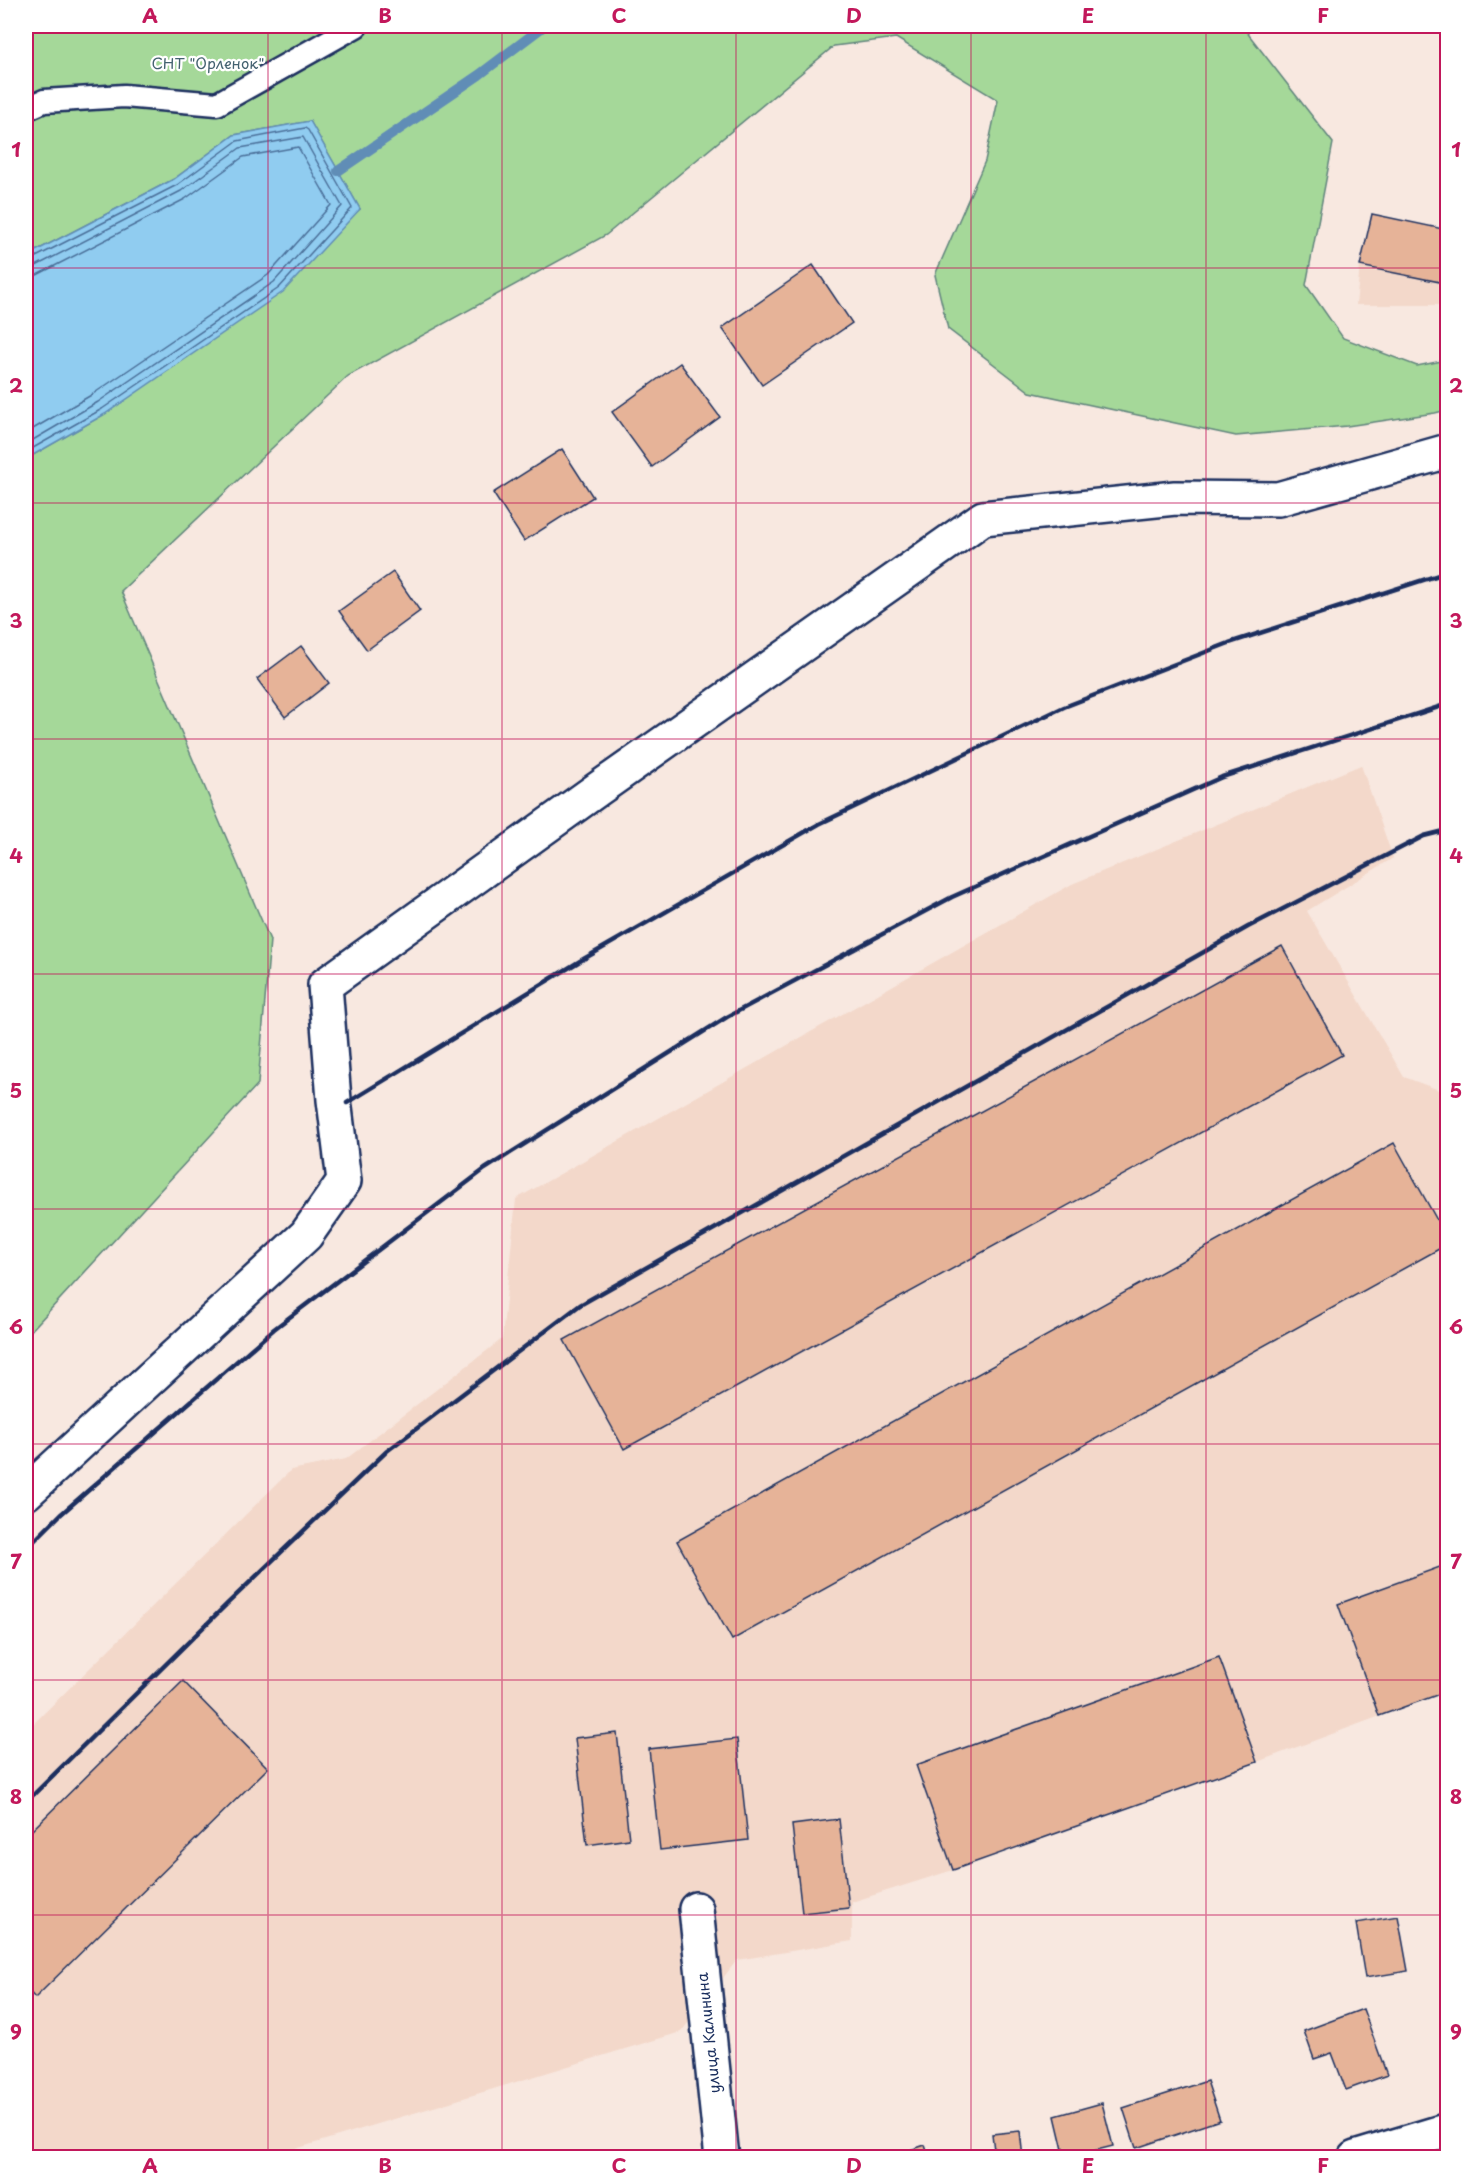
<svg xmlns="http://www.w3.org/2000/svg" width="1473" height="2183" font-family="'Playpen Sans',sans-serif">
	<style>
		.built { fill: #f3d8ca }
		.green { fill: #a5d899; stroke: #60847c; stroke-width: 1.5 }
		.water { fill: #90ccf0; stroke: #618db6; stroke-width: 1.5 }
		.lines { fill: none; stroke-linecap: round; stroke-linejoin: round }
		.shore { stroke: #4a6e98; stroke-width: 1.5 }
		.stream { stroke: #618db6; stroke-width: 10 }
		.building { fill: #e6b398; stroke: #1b2f5e; stroke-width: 1.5 }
		.lane-casing { stroke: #1b2f5e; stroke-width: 27 }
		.street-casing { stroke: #1b2f5e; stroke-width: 38 }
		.lane { stroke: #fff; stroke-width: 22 }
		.street { stroke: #fff; stroke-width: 33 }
		.rail { stroke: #1b2f5e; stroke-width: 4.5 }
		.grid { fill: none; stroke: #c2185b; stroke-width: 1.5; stroke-opacity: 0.55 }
		.labels { text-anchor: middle; stroke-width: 4.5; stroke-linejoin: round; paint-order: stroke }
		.park-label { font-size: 15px; fill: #446270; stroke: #fff }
		.street-label { font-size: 15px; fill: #1b2f5e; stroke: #fff }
		.neatline { fill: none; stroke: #c2185b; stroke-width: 2 }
		.grid-label { font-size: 20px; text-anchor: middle; font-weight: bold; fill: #c2185b }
	</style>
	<rect width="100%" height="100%" fill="#f8e8e0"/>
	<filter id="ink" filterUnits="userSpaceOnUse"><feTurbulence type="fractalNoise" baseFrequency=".0167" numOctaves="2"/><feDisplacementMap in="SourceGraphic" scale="12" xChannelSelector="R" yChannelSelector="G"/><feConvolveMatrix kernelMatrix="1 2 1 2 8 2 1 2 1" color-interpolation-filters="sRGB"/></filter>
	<g filter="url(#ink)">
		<path class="built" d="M1372,214L1447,230V305H1356L1360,266Z
			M1361,765L1393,858L1307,911L1404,1077L1447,1093V1691L1257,1762L953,1870L852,1902V1941L737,1960L681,2032L269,2157L26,2158V1731L291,1470L346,1459L502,1339L516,1199L1072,884Z"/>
		<path class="green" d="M26,26H1242L1333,143L1306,285L1343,338L1417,366L1447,360V410L1435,413L1347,426L1236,436L1030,392L948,329L935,275L985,161L998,100L896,38L834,46L606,235L348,376L121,591L270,940L258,1084L26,1336V459L105,414L360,209L310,121L234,135L174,179L26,256Z"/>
		<path class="water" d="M310,121L360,209L283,292L105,414L26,459V256L174,179L234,135Z"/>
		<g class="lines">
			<path class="shore" d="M26,261L30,260L177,185L237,141L305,128L308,130L352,208L279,288L102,409L26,452
				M26,268L34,267L181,191L240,148L303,137L342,206L274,282L98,402L26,444
				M26,277L37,275L185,199L243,157L298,147L331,205L268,275L93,394L26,433"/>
			<path class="stream" d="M338,171L479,75L544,26"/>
		</g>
		<path class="building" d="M1372,214L1448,230V249L1440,282L1360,266Z
			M813,265L852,323L762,385L722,328Z
			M680,363L720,417L652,467L612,412Z
			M562,449L593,497L524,541L493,493Z
			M393,572L420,611L367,650L339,611Z
			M301,646L329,683L285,717L257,679Z
			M1282,946L1342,1055L624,1449L564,1340Z
			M1394,1143L1448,1240V1244L732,1640L677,1541Z
			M1448,1564V1691L1379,1716L1338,1604Z
			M1219,1657L1257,1762L953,1870L916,1765Z
			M183,1681L268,1768L35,1998L26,1988V1836Z
			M617,1733L629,1839L587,1845L575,1738Z
			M737,1739L748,1840L660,1850L649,1749Z
			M839,1819L849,1908L802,1913L792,1825Z
			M1398,1916L1408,1971L1365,1978L1356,1923Z
			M1363,2009L1387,2075L1346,2090L1332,2053L1314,2059L1304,2031Z
			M1207,2081L1220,2120L1136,2148L1123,2108Z
			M1102,2103L1113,2146L1065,2158L1055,2116Z
			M1020,2131L1023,2158H995L992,2134Z
			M925,2145L929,2158H893L892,2156Z"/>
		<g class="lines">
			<defs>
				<path id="lane" d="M26,109L44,101L124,96L217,104L356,26"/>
				<path id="street" d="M26,1493L306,1235L344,1181L334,1100L325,985L598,789L983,518L1175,498L1278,499L1448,451
					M696,1909L722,2158
					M1355,2158L1448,2130"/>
			</defs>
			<use href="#lane" class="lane-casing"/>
			<use href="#street" class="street-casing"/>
			<use href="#lane" class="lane"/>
			<use href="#street" class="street"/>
			<path class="rail" d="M347,1103L580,961L819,824L1064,707L1229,643L1448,572
				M26,1549L60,1515L274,1329L485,1169L727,1017L952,897L1222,777L1448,704
				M26,1802L227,1604L387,1451L580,1305L1248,927L1424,836L1448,830"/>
		</g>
	</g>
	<path class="grid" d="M268,26V2158M502,26V2158M736,26V2158M971,26V2158M1206,26V2158M26,268H1448M26,503H1448M26,739H1448M26,974H1448M26,1209H1448M26,1444H1448M26,1680H1448M26,1915H1448"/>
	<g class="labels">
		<g class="park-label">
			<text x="208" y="69">СНТ "Орленок"</text>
		</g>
		<g class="street-label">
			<text transform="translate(709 2033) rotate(-96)" y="5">улица Калинина</text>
		</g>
	</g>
	<rect width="1473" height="2183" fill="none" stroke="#fff" stroke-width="66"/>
	<rect x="33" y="33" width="1407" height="2117" class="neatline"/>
	<g class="grid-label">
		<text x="150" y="23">A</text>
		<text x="385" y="23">B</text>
		<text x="619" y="23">C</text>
		<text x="854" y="23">D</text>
		<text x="1088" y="23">E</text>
		<text x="1323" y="23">F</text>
		<text x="16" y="157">1</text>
		<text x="1456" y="157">1</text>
		<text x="16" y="393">2</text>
		<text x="1456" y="393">2</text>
		<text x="16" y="628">3</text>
		<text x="1456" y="628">3</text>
		<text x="16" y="863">4</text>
		<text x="1456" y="863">4</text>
		<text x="16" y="1098">5</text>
		<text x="1456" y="1098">5</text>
		<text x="16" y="1334">6</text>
		<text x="1456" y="1334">6</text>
		<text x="16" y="1569">7</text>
		<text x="1456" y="1569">7</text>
		<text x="16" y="1804">8</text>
		<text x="1456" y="1804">8</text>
		<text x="16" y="2039">9</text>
		<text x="1456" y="2039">9</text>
		<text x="150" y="2173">A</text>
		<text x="385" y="2173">B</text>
		<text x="619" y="2173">C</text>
		<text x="854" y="2173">D</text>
		<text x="1088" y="2173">E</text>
		<text x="1323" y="2173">F</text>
	</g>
</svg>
